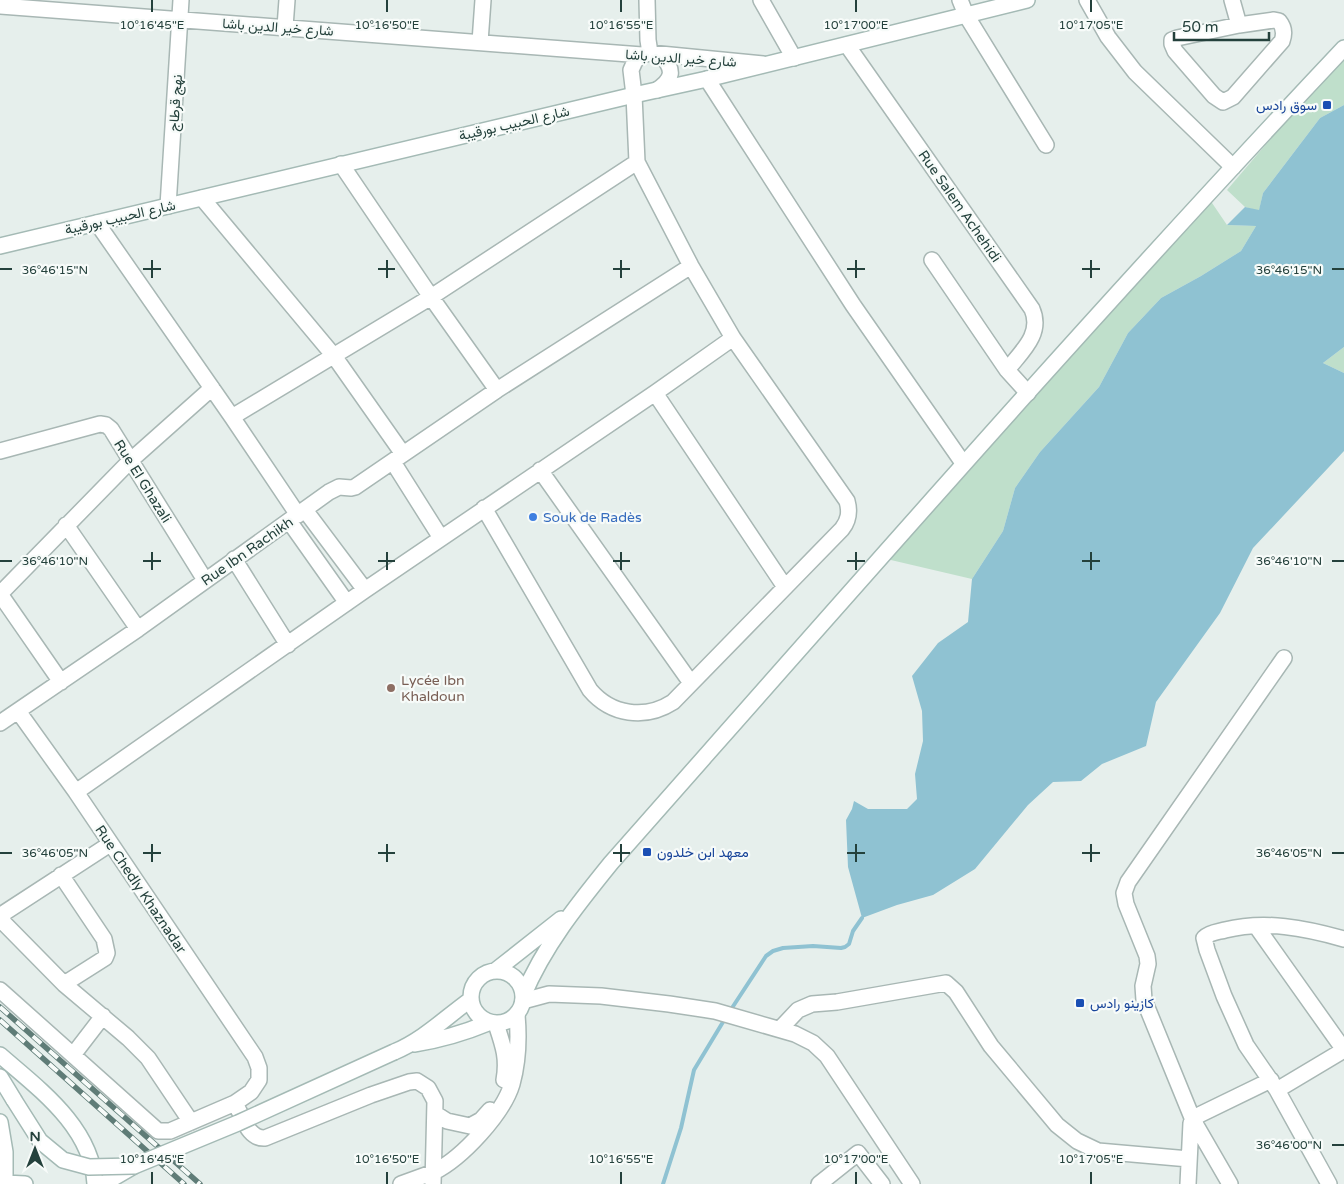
<svg xmlns="http://www.w3.org/2000/svg" width="1344" height="1184" font-family="'Varela Round',Vazirmatn,sans-serif">
	<style>
		.green { fill: #bfdfcb }
		.water { fill: #8fc2d2 }
		.lines { fill: none; stroke-linecap: round; stroke-linejoin: round }
		.stream { stroke: #8fc2d2; stroke-width: 4 }
		.street-casing { stroke: #a8b7b4; stroke-width: 18 }
		.secondary-casing { stroke: #a4bab5; stroke-width: 18 }
		.street { stroke: #fff; stroke-width: 15 }
		.secondary { stroke: #fff; stroke-width: 15 }
		.rail-casing { stroke: #5f7c77; stroke-width: 5.5 }
		.rail { stroke: #f7fbf9; stroke-width: 4; stroke-dasharray: 11; stroke-linecap: butt }
		.secondary-bridge-casing { stroke: #a4bab5; stroke-width: 18; stroke-linecap: butt }
		.secondary-bridge { stroke: #fff; stroke-width: 15 }
		.ticks { fill: none; stroke: #24413c; stroke-width: 2 }
		.transit-dot { fill: #1a4fb4; stroke: #f7fbf9; stroke-width: 2 }
		.shop-dot { fill: #3f7fe0; stroke: #f7fbf9; stroke-width: 2 }
		.education-dot { fill: #8d6e63; stroke: #f7fbf9; stroke-width: 2 }
		.labels { text-anchor: middle; stroke-width: 4.5; stroke-linejoin: round; paint-order: stroke }
		.street-label { font-size: 14px; fill: #24413c; stroke: #f7fbf9 }
		.transit-label { font-size: 14px; fill: #164399; stroke: #f7fbf9; text-anchor: start }
		.shop-label { font-size: 14px; fill: #366cbe; stroke: #f7fbf9; text-anchor: start }
		.education-label { font-size: 14px; fill: #785e54; stroke: #f7fbf9; text-anchor: start }
		.ticks-label { font-size: 12px; text-anchor: middle; fill: #24413c; stroke: #f7fbf9; stroke-width: 4.5; stroke-linejoin: round; paint-order: stroke }
	</style>
	<rect width="100%" height="100%" fill="#e6efec"/>
	<path class="green" d="M1344,53V105L1320,118L1263,193L1259,211L1245,207L1227,190Z
		M1210,200L1227,225L1256,226L1241,251L1201,276L1161,298L1128,333L1099,387L1040,452L1015,488L1003,531L972,579L878,557Z
		M1344,347V373L1323,363Z"/>
	<path class="water" d="M1344,105V347L1323,363L1344,373V451L1253,548L1220,613L1156,702L1146,746L1102,764L1081,781L1053,782L1028,805L975,869L933,895L897,905L862,918L848,867L846,820L852,809L854,801L868,809H907L917,799L915,774L923,741L922,711L912,676L938,643L968,622L972,579L1003,531L1015,488L1040,452L1099,387L1128,333L1161,298L1201,276L1241,251L1256,226L1227,225L1245,207L1259,210L1263,193L1320,118Z"/>
	<g class="lines">
		<path class="stream" d="M730,1011L766,956L773,951L783,948L813,946L841,948L845,947L849,944L853,931L862,918
			M663,1184L681,1128L694,1070L726,1017"/>
		<defs>
			<path id="street" d="M647,0L648,40L650,53
				M761,0L794,58
				M960,0L966,15L1046,145
				M1087,0L1108,37L1135,72L1233,167
				M1232,0L1239,25
				M0,6L642,55L650,53L763,64
				M1274,20L1279,21C1284,27 1285,33 1282,41L1233,97L1223,102L1214,96L1175,51L1172,44V40L1177,38L1239,25Z
				M285,27L287,0
				M480,42L483,0
				M847,45L1032,309C1043,334 1021,352 1007,370
				M707,79L853,305L963,463
				M657,90C673,79 675,70 661,55
				M341,164L431,297L497,390
				M202,198L334,356L403,454
				M168,206L181,0
				M97,223L232,417L298,515
				M932,260L1007,370L1028,393
				M655,393L785,587
				M232,417L431,297L637,162
				M0,451L100,424L106,425L111,429L205,580
				M393,462L441,538
				M540,470L691,683
				M484,508L590,690C611,715 645,720 673,702L842,529C849,520 850,512 847,501L733,338L691,266L637,162L634,95L631,70L635,61L642,55
				M305,510L365,590
				M289,521L347,603
				M66,525L138,629
				M234,559L288,645
				M0,594L130,461L212,388
				M0,594L61,682
				M0,723L138,629L329,492L339,487L351,488L355,487L497,390L691,266
				M76,792L365,590L655,393L733,338
				M110,844L4,913L2,921L64,984L128,1038L148,1058L191,1122
				M61,875L104,939L107,953L105,958L64,984
				M1256,926L1344,1050
				M0,990L158,1131H170L235,1103L251,1092L259,1080V1068L255,1057L76,792L18,711
				M523,1001L549,994L601,996L669,1004L715,1011L795,1034L813,1043L827,1056L912,1184
				M496,1024C503,1045 508,1058 504,1080
				M780,1029L798,1010L812,1004L837,1002L946,983L956,992L991,1046L1057,1125L1077,1141L1098,1151L1189,1159
				M73,1055L103,1016
				M1277,1090L1344,1050
				M238,1109C244,1120 249,1139 265,1138L371,1095L409,1082L417,1081L428,1088L435,1101L433,1184
				M436,1114L447,1121L470,1126L481,1120L490,1110
				M401,1184C412,1180 423,1176 434,1172C462,1158 503,1114 512,1084C518,1062 519,1037 517,1015
				M819,1184L858,1153L882,1184
				M1188,1184L1191,1123L1199,1115L1271,1080
				M1230,1184L1193,1120L1144,1000L1143,986L1148,964L1147,956L1126,904L1124,893L1128,882L1284,658
				M1329,1184L1277,1090L1246,1045L1224,996L1207,950L1204,938C1210,932 1218,932 1225,930C1265,920 1305,928 1344,939"/>
			<path id="secondary" d="M0,246L634,95L707,79L1027,0
				M471 997a26 26 0 1 1 52 0a26 26 0 1 1-52 0Z
				M495,971L561,919
				M523,996C544,946 577,905 611,863C853,589 1093,314 1344,48
				M414,1044C440,1040 464,1033 488,1023
				M394,1052C423,1040 445,1018 470,1000
				M0,1055C39,1089 92,1127 95,1184
				M0,1077L14,1100
				M0,1122L5,1152V1184
				M5,1183L25,1184
				M103,1184L134,1166"/>
		</defs>
		<use href="#street" class="street-casing"/>
		<use href="#secondary" class="secondary-casing"/>
		<use href="#street" class="street"/>
		<use href="#secondary" class="secondary"/>
		<defs>
			<path id="rail" d="M0,1007L200,1184
				M0,1020L184,1184"/>
		</defs>
		<use href="#rail" class="rail-casing"/>
		<use href="#rail" class="rail"/>
		<defs>
			<path id="secondary-bridge" d="M14,1100L40,1141L63,1160L89,1167L134,1166L238,1123L394,1052"/>
		</defs>
		<use href="#secondary-bridge" class="secondary-bridge-casing"/>
		<use href="#secondary-bridge" class="secondary-bridge"/>
	</g>
	<path class="ticks" d="M152,0V12M387,0V12M621,0V12M856,0V12M1091,0V12M152,260V278M387,260V278M621,260V278M856,260V278M1091,260V278M0,269H12M143,269H161M378,269H395M613,269H630M847,269H865M1082,269H1100M1332,269H1344M152,552V570M387,552V570M621,552V570M856,552V570M1091,552V570M0,561H12M143,561H161M378,561H395M613,561H630M847,561H865M1082,561H1100M1332,561H1344M152,844V862M387,844V862M621,844V862M856,844V862M1091,844V862M0,853H12M143,853H161M378,853H395M613,853H630M847,853H865M1082,853H1100M1332,853H1344M1332,1145H1344M152,1172V1184M387,1172V1184M621,1172V1184M856,1172V1184M1091,1172V1184"/>
	<g class="transit-dot">
		<rect x="1322" y="100" width="10" height="10" rx="2.5"/>
		<rect x="642" y="847" width="10" height="10" rx="2.5"/>
		<rect x="1075" y="998" width="10" height="10" rx="2.5"/>
	</g>
	<circle class="shop-dot" cx="533" cy="517" r="5"/>
	<circle class="education-dot" cx="391" cy="688" r="5"/>
	<g class="labels">
		<g class="street-label">
			<text transform="translate(278 27) rotate(4)" y="5">شارع خير الدين باشا</text>
			<text transform="translate(681 58) rotate(4)" y="5">شارع خير الدين باشا</text>
			<text transform="translate(175 103) rotate(-86)" y="5">نهج قرطاج</text>
			<text transform="translate(514 123) rotate(-13)" y="5">شارع الحبيب بورقيبة</text>
			<text transform="translate(960 206) rotate(55)" y="5">Rue Salem Achehidi</text>
			<text transform="translate(120 217) rotate(-13)" y="5">شارع الحبيب بورقيبة</text>
			<text transform="translate(143 481) rotate(58)" y="5">Rue El Ghazali</text>
			<text transform="translate(247 551) rotate(-35)" y="5">Rue Ibn Rachikh</text>
			<text transform="translate(141 889) rotate(56)" y="5">Rue Chedly Khaznadar</text>
		</g>
		<g class="transit-label">
			<text x="1317" y="110" text-anchor="end">سوق رادس</text>
			<text x="657" y="857">معهد ابن خلدون</text>
			<text x="1090" y="1008">كازينو رادس</text>
		</g>
		<g class="shop-label">
			<text x="543" y="522">Souk de Radès</text>
		</g>
		<g class="education-label">
			<text x="401" y="685">Lycée Ibn<tspan x="401" dy="16">Khaldoun</tspan></text>
		</g>
	</g>
	<g class="ticks-label">
		<text x="152" y="29">10°16'45"E</text>
		<text x="387" y="29">10°16'50"E</text>
		<text x="621" y="29">10°16'55"E</text>
		<text x="856" y="29">10°17'00"E</text>
		<text x="1091" y="29">10°17'05"E</text>
		<text x="55" y="274">36°46'15"N</text>
		<text x="1289" y="274">36°46'15"N</text>
		<text x="55" y="565">36°46'10"N</text>
		<text x="1289" y="565">36°46'10"N</text>
		<text x="55" y="857">36°46'05"N</text>
		<text x="1289" y="857">36°46'05"N</text>
		<text x="1289" y="1149">36°46'00"N</text>
		<text x="152" y="1163">10°16'45"E</text>
		<text x="387" y="1163">10°16'50"E</text>
		<text x="621" y="1163">10°16'55"E</text>
		<text x="856" y="1163">10°17'00"E</text>
		<text x="1091" y="1163">10°17'05"E</text>
	</g>
	<g transform="translate(35 1149)" stroke="#f7fbf9" stroke-width="4" paint-order="stroke">
	<path d="M0-4L9 19L0 12L-9 19Z" fill="#24413c"/>
	<text y="-8" font-size="14" font-weight="bold" text-anchor="middle" fill="#24413c">N</text>
	</g>
	<path d="M1174 32v8h95v-8" fill="none" stroke="#24413c" stroke-width="2.5"/>
	<text x="1182" y="32" font-size="15" fill="#24413c" stroke="#f7fbf9" stroke-width="4" paint-order="stroke">50 m</text>
</svg>
